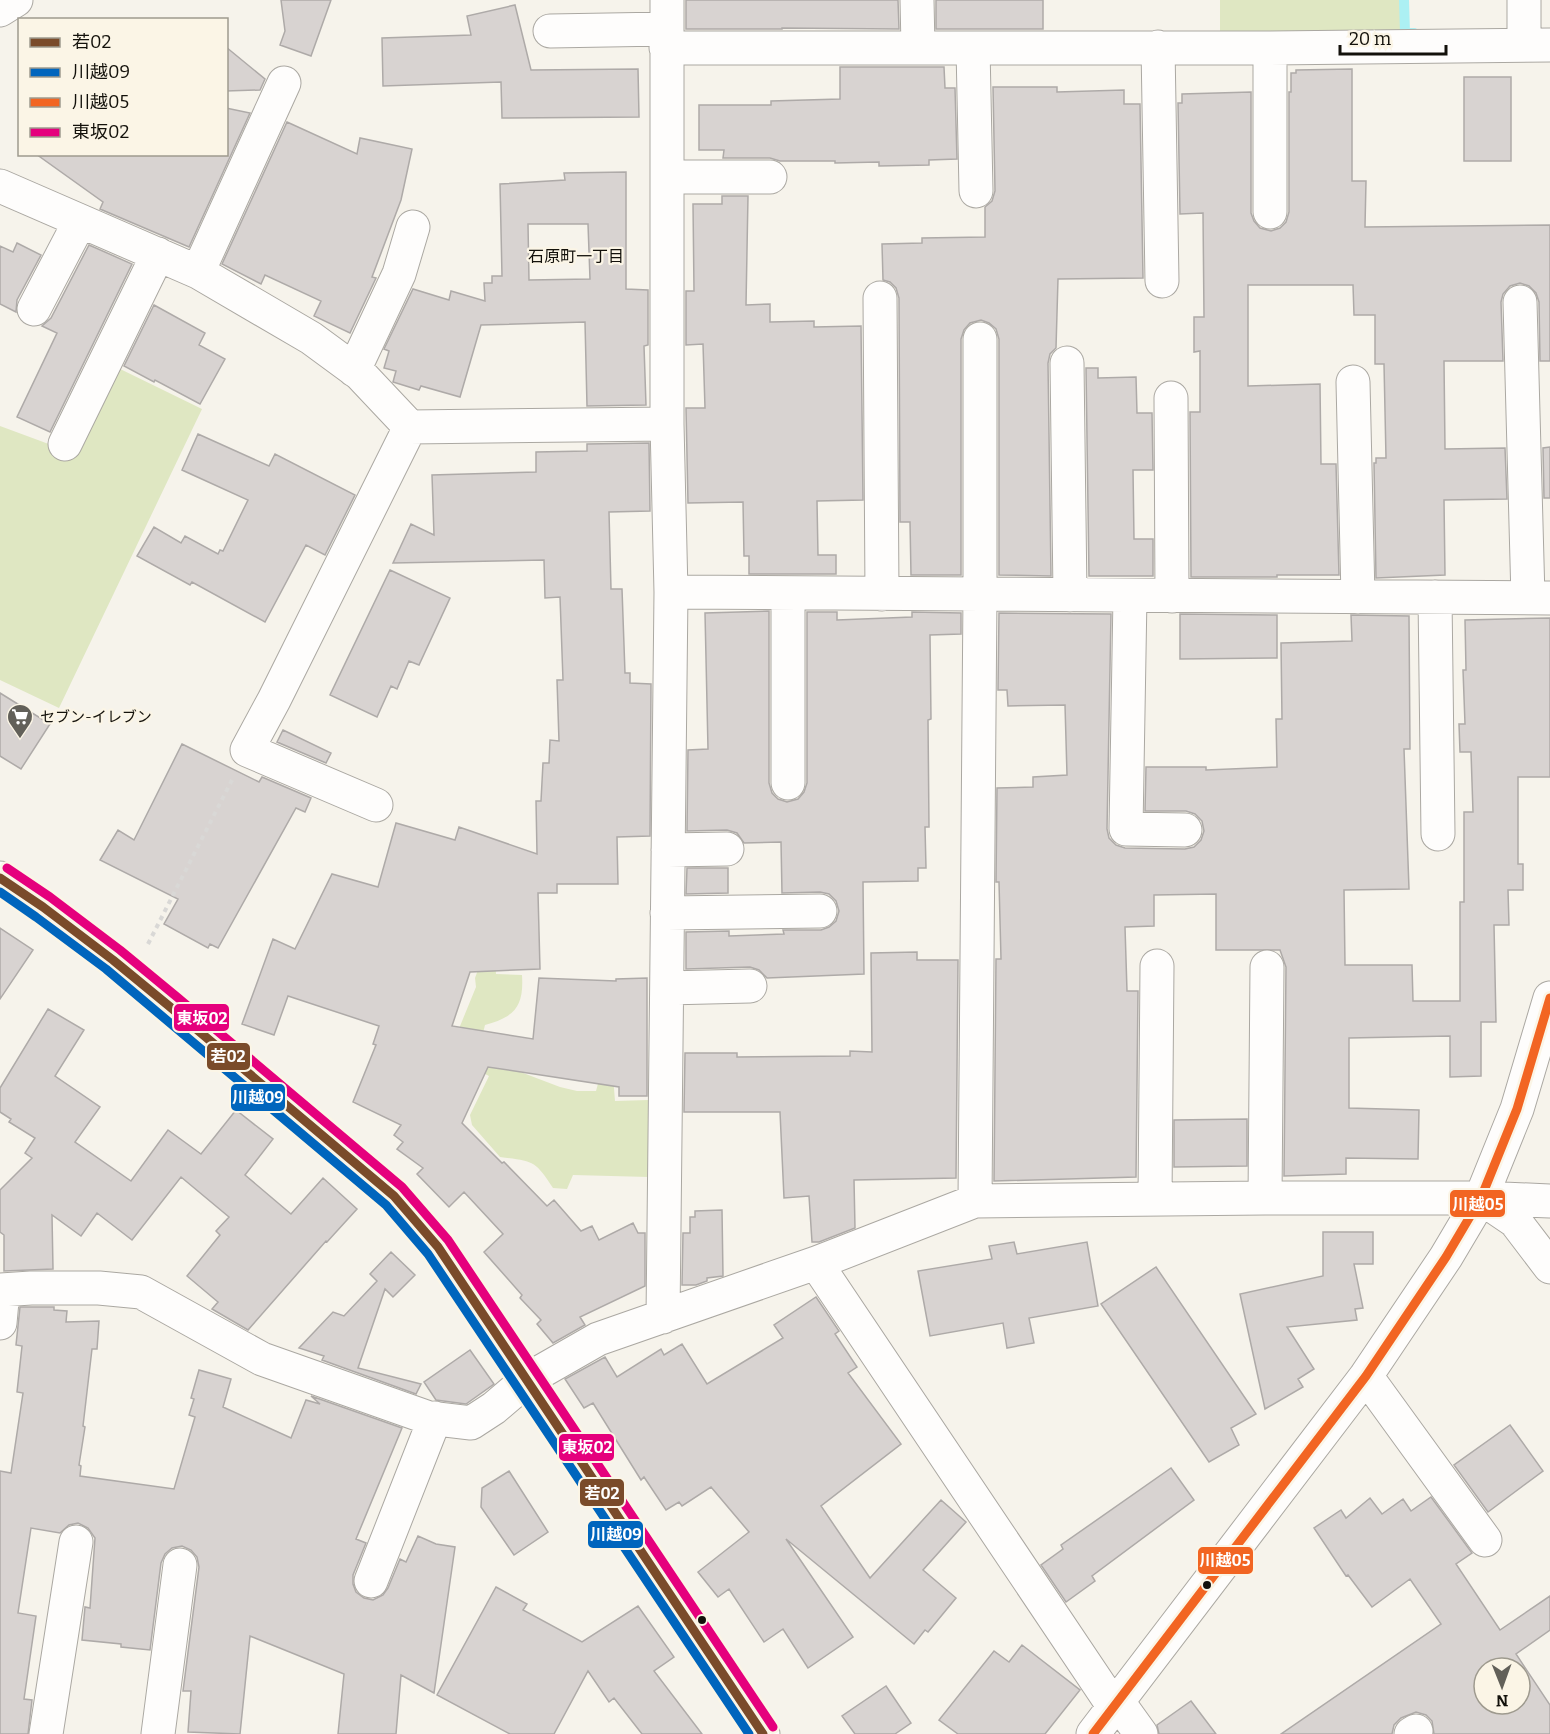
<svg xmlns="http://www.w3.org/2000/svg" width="1550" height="1734" font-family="Bitter,'Noto Sans JP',serif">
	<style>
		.green { fill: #dfe7c2 }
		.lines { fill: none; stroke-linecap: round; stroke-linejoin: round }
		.stream { stroke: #acf0f3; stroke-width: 10 }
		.building { fill: #d8d3d1; stroke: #aeaaa8; stroke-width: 1.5; fill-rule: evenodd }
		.minor-casing { stroke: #aba8a2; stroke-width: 35 }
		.path { stroke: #d9d8d6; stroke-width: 4; stroke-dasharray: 4.5 4.5; stroke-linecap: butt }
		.minor { stroke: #fefdfc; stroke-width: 33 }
		.bus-1-casing { stroke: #fbf5e6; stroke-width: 14 }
		.bus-2-casing { stroke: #fbf5e6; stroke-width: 14 }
		.bus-3-casing { stroke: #fbf5e6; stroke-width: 14 }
		.bus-4-casing { stroke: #fbf5e6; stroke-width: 14 }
		.bus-1 { stroke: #7a4b2a; stroke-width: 9 }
		.bus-2 { stroke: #0065bd; stroke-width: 9 }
		.bus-3 { stroke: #f26522; stroke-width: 9 }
		.bus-4 { stroke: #e5007d; stroke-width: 9 }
		.bus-dot { fill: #13110b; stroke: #fbf5e6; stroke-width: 2 }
		.labels { text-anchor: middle; stroke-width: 4.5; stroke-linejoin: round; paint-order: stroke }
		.poi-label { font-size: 15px; fill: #13110b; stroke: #fbf5e6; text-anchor: start }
		.neighbourhood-label { font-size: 16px; fill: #13110b; stroke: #fbf5e6 }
		.line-badge { stroke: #fbf5e6; stroke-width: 2 }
		.badge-label { font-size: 16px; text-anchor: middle; font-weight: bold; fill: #fff }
	</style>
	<rect width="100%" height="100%" fill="#f6f3eb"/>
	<path class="green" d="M1220,0H1409V31L1220,32Z
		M114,366L202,409L59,708L0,680V426L73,453Z
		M491,934L494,946L496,974L522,975C524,1006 515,1017 485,1025L481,1041L497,1063L560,1087L577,1091H596L599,1080L613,1076L615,1101L649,1100L659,1102L649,1177L573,1175L567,1189L553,1188C535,1160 533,1161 500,1157L472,1125L470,1115L489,1076L468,1065L447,1058L476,987L475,978Z"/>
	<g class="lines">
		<path class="stream" d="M1404,0L1405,33H1414"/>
	</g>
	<path class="building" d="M281,0H331L311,56L280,45L285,31Z
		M686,0H898L899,29L782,28V29H686Z
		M936,0H1043V29H936Z
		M515,5L531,70L638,69L639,117L502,118L501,82L383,86L382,38L471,35L467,16Z
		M226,47L265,79L260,90L226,91Z
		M840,67H944L945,88H955L957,159L929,160V165L879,166V162L835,163V161H780L770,158H723L724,150H699V105H771V101L840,99Z
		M1352,69V181H1366L1365,227L1550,225V361H1540L1539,302L1536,293L1529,286L1520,283L1510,286L1503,294L1501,302L1503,361H1444L1445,449L1505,448L1507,499L1444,500L1445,575L1376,578L1374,463H1376V458H1386L1384,364H1375V315H1354L1353,285H1248V386L1320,384L1321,464H1336L1339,575H1277V577H1191L1190,412H1200V351L1194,352V317H1204L1203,213L1180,214L1178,103H1182V94L1251,92V213L1254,221L1260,228L1271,231L1280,228L1286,222L1289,212V92H1291V73H1296V70Z
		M1464,77H1511V161H1464Z
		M993,87H1057V92L1124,90V104H1140L1143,278L1058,279L1056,348L1050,354L1048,363L1051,576L999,575V339L996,329L989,323L981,320L970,323L964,330L961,339V575H911L910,522H900L899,298L896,288L890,282L883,280L882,244L922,243V238L985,237V207L992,201L995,191Z
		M226,108L250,113L189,247L100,209L103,202L36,154H226Z
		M287,122L357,154L360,138L412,149L401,200L372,277L376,278L350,333L314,316L321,301L265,275L261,284L222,264Z
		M626,172V289L648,290V345L644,346L646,405L587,406L585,322L481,325L460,397L421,386L419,390L393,382L396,371L384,368L389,351L384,349L413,289L449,300L451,291L485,301L484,283H492V276H502L500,184L565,180L564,173ZM528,224H588L590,279L529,280Z
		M722,196H748L746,305L770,304V322L814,321V327L861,326L863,500L817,501L818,555H836V574H749V556H744L743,502L688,503L686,408H705L703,344L686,345V291H694L693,204H722Z
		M17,243L41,255L17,300L16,312L0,304V246L13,252Z
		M89,245L132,264L50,432L17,417L57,333L42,326L51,318Z
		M154,305L205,333L199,345L225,359L200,404L155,380L154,382L124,366Z
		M1086,368H1098V378L1136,377L1137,413H1152L1153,470H1133L1134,539H1153V576H1089Z
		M198,434L269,466L275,454L355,495L325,555L306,545L265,622L192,582L190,585L137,556L154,527L181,543L185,536L218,554L220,550L223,551L248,500L182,470Z
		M649,443L650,511L609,512L611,589H622L625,673H630V683L651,684L650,836L617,837L618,884H557V893H538L540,969L470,972L452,1026L533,1039L539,978L616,981V979L647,978V1096H619V1087L488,1067L462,1123L502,1163L504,1162L547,1206L554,1200L581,1231L592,1226L599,1240L633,1223L638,1233H645V1286L580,1317L585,1325L553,1343L537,1324L541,1320L520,1298L522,1295L484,1252L503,1234L464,1192L449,1207L417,1174L423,1168L397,1149L403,1142L394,1135L401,1125L353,1102L376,1045L373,1044L379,1026L288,996L274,1035L242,1024L273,939L295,949L332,874L378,887L396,823L455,840L459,827L537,854L536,801H541L543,763H549L550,740L559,741L557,680H563L560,597L545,598L544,560L393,563L411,524L434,535L432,475L536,472V452L587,451V444Z
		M1550,447V498H1544L1543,448Z
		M390,570L450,598L419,665L409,661L397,689L391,686L377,717L330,695Z
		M769,611V783L772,793L778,799L787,802L798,799L804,792L807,783V612H837V620L912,617V612L961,613V634L930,635L931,719L928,720L929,827H925L926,868H918V881L863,882L864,974L767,978L759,970L750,967L686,969V932L729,931V936L784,934L783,930H821L829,927L836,921L839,911L836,901L829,894L820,892L782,893L781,842L744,843L737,833L727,830L687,831L688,750L708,749L705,613Z
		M999,613L1111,614L1107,829L1109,838L1116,845L1125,848L1185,849L1194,847L1201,840L1204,831L1202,821L1195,814L1186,811H1145L1146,767H1206V770L1277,767L1276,719H1282L1281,643L1352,641L1351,615L1409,616L1410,749H1404L1409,889L1344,890L1345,965H1412L1413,1001H1460V902H1464V812H1473L1471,752H1460L1459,724H1465L1463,670H1466L1465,620L1550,618V777H1518V864H1523V890H1508L1509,925H1494L1496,1022H1481V1076L1450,1077V1036L1349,1038V1108L1419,1110L1418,1159L1346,1158V1174L1284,1176L1286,967L1280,950H1216V894L1154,895V926L1125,927L1127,991H1138L1136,1177L994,1181L996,959H1001L999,882H996L997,788L1033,787V777L1067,775L1065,705L1008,706L1007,690H998Z
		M1180,614L1277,615V658L1180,659Z
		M0,693L50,724L21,769L0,756Z
		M283,730L331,753L326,763L277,742Z
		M182,744L259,782L262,777L311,798L305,812L296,808L218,948L210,944L208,948L164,924L178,899L100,860L118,830L134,840Z
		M687,868H728V893L686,894Z
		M0,928L33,950L0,999Z
		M917,952V960H958L956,1178L854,1180L855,1228L819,1242H812L809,1196L784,1198L780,1112H684L685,1053H737V1057L850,1056V1051L872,1052L871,953Z
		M48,1009L84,1030L55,1076L100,1107L75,1142L131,1181L168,1130L201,1154L236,1110L273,1139L245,1175L291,1214L323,1178L357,1209L327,1242L326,1241L248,1330L212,1309L218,1302L187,1276L220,1235L216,1231L229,1217L181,1177L132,1240L97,1213L81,1236L52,1215L53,1269L4,1271V1235L0,1232V1190L32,1158L25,1153L35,1138L9,1122L11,1119L0,1112V1088Z
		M1247,1119V1166L1174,1167V1120Z
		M722,1210L723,1276L707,1278V1281L696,1285H682L683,1233H690V1217H695V1211Z
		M1323,1232H1373V1264H1354L1363,1308L1355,1309L1357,1320L1287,1327L1314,1369L1298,1379L1303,1387L1265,1409L1240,1294L1323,1276Z
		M1014,1242L1017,1254L1087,1242L1098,1306L1029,1318L1034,1343L1007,1348L1003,1323L930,1336L918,1271L992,1259L989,1246Z
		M391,1252L415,1275L393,1297L385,1289L358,1368L421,1384L416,1394L322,1360L324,1356L299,1348L333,1312L344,1316L377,1281L370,1274Z
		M1156,1267L1256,1414L1231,1428L1239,1445L1209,1462L1101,1304Z
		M816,1297L839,1331L835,1334L857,1367L848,1373L901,1444L821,1506L870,1578L941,1500L966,1522L923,1570L956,1598L928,1632L925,1630L914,1644L786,1539L853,1637L808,1668L783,1629L764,1642L729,1589L718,1597L698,1572L749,1532L711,1487L682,1506L679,1502L666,1510L644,1477L641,1480L593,1403L584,1408L565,1379L605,1357L617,1377L661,1349L664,1355L682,1344L707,1384L783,1338L774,1325Z
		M20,1307H54V1310L67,1311L66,1322L99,1321L97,1349H92L83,1426L85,1427L79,1465L81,1466L80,1476L174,1489L195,1417L189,1415L194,1399L191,1398L199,1370L231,1379L223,1407L291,1438L306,1400L320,1404L311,1396L402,1428L356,1539L366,1543L353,1575V1584L356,1592L364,1598L373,1600L383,1595L388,1588L400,1559L406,1562L418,1536L436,1544L455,1547L434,1693L401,1675L396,1734H338L344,1674L250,1636L240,1734L188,1732L191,1691H183L199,1567L197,1557L191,1550L182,1546L172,1548L165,1554L161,1563L150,1650L121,1647V1644L82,1640L85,1607L90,1608L95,1538L88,1528L78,1523L69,1525L60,1533L31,1528L18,1613L36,1616L24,1699L32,1700L28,1734H0V1471L11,1473L23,1393L17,1392L22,1346L16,1345Z
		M470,1350L494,1384L466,1404L436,1400L424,1382Z
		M1510,1425L1543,1471L1488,1512L1454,1465Z
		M1171,1468L1194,1500L1092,1576L1095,1581L1066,1602L1041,1565L1063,1549L1061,1545Z
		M509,1471L548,1532L514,1555L481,1507L482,1488Z
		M1431,1497L1472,1553L1456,1564L1500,1630L1550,1596V1630L1516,1654L1550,1705V1734H1434L1432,1721L1426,1715L1416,1712L1401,1718L1394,1725L1392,1734H1281L1441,1624L1410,1579L1372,1607L1348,1575L1346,1576L1314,1528L1341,1510L1346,1518L1370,1498L1382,1514L1403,1499L1411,1511ZM1484,1668H1520V1704H1484Z
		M496,1587L527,1604L523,1610L582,1642L638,1606L674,1657L654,1671L702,1734H642L614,1698L609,1702L588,1671L554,1734H510L437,1695Z
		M1022,1645L1080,1690L1045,1734H958L939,1720L994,1651L1009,1662Z
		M886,1686L911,1723L895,1734H855L842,1716Z
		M1191,1701L1216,1734H1159L1157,1725Z"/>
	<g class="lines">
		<defs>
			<path id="minor" d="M917,0L918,47
				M0,10L16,0
				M550,31L666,29
				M1524,45V0
				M1158,47L1162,281
				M666,48H1270L1550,45
				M973,48L976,191
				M1270,48V212
				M667,177H770
				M0,186L198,272L311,338L360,374L410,427L667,424
				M198,272L284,83
				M880,298L882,594
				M1520,302L1528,598
				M34,309L80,221
				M1067,363L1070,595
				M354,370L399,274L413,227
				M1353,382L1358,597
				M1171,398L1172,596
				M65,444L158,254
				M671,592L980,594V339
				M1130,596L1126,829L1185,830
				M1435,597L1438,834
				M788,783V593
				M376,805L247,750L274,700L410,427
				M668,850L727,849
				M0,878L43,907L113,960L169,1006L394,1196L438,1247L763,1734
				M667,913L820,911
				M667,988L750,986
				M1265,1198L1267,967
				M1481,1198L1515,1221L1550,1267
				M1155,1199L1157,966
				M975,1201L980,594L1550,598
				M816,1263L1114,1707
				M0,1290L31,1288H99L141,1292L262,1359L429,1418L471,1423L494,1408L528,1379L598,1339L816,1263L975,1201L1265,1198H1481L1550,1201
				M663,1317L671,592L667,424V0
				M0,1323L3,1290
				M1366,1376L1485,1540
				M371,1581L435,1418
				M1118,1702L1141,1734
				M46,1734L76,1542
				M158,1734L180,1565
				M1093,1734L1366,1376L1446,1257L1481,1198L1517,1109L1550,998
				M1411,1734L1416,1731"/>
		</defs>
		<use href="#minor" class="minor-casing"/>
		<path class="path" d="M148,944L232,780"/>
		<use href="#minor" class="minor"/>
		<defs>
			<path id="bus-1" d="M0,878L43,907L113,960L169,1006L394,1196L438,1247L763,1734"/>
			<path id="bus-2" d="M0,892L36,917L106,969L386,1205L428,1254L749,1734"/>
			<path id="bus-3" d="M1093,1734L1366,1376L1446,1257L1481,1198L1517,1109L1550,998"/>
			<path id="bus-4" d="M7,868L50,897L120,950L177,997L402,1187L448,1240L773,1727"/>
		</defs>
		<use href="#bus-1" class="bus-1-casing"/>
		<use href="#bus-2" class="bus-2-casing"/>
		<use href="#bus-3" class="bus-3-casing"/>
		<use href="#bus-4" class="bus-4-casing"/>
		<use href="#bus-1" class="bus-1"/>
		<use href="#bus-2" class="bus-2"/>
		<use href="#bus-3" class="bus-3"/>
		<use href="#bus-4" class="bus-4"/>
	</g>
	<defs>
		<symbol id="supermarket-pin" viewBox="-11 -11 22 30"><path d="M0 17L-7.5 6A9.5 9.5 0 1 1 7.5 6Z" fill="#626059" stroke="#fbf5e6"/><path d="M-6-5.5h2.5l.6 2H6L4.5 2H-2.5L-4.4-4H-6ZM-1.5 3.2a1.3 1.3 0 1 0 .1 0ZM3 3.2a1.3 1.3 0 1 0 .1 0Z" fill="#fff"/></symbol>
	</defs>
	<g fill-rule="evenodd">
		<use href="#supermarket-pin" x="5" y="702" width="30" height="40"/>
	</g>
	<g class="bus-dot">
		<circle cx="1207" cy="1585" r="5"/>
		<circle cx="702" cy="1620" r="5"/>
	</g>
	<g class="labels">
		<g class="poi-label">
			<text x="40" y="722">セブン-イレブン</text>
		</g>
		<g class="neighbourhood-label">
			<text x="576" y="262">石原町一丁目</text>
		</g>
	</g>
	<g class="line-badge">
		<rect x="173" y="1003" width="57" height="29" rx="6" fill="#e5007d"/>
		<rect x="206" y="1042" width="45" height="29" rx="6" fill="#7a4b2a"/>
		<rect x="230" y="1083" width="56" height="29" rx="6" fill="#0065bd"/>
		<rect x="1449" y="1189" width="57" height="29" rx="6" fill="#f26522"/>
		<rect x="558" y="1433" width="57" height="29" rx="6" fill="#e5007d"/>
		<rect x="579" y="1478" width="46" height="29" rx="6" fill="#7a4b2a"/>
		<rect x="587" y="1520" width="57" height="29" rx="6" fill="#0065bd"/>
		<rect x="1197" y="1546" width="57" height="29" rx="6" fill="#f26522"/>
	</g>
	<g class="badge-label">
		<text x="202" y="1024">東坂02</text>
		<text x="228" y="1062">若02</text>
		<text x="258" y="1103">川越09</text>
		<text x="1478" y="1210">川越05</text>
		<text x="587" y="1453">東坂02</text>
		<text x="602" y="1499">若02</text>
		<text x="616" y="1540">川越09</text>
		<text x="1225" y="1566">川越05</text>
	</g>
	<rect x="18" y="18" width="210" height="138" fill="#fbf5e6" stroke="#9e9a8e" stroke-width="1.5"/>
	<rect x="30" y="38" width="30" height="9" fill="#7a4b2a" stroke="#9e9a8e" stroke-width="1.5"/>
	<text x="72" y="48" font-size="18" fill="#13110b">若02</text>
	<rect x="30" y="68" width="30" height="9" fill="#0065bd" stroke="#9e9a8e" stroke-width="1.5"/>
	<text x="72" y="78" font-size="18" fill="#13110b">川越09</text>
	<rect x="30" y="98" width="30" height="9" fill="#f26522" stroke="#9e9a8e" stroke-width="1.5"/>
	<text x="72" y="108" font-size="18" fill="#13110b">川越05</text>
	<rect x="30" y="128" width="30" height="9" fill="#e5007d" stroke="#9e9a8e" stroke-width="1.5"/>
	<text x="72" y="138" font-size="18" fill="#13110b">東坂02</text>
	<g transform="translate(1502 1686) rotate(179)"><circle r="28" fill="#fbf5e6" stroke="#9e9a8e" stroke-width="1.5"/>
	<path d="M0-4.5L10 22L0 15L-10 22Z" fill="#626059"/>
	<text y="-9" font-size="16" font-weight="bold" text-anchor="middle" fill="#13110b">N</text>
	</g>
	<path d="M1340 45v9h106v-9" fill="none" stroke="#13110b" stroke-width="3"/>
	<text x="1349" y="45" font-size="18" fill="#13110b" stroke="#fbf5e6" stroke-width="4.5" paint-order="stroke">20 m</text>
</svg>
